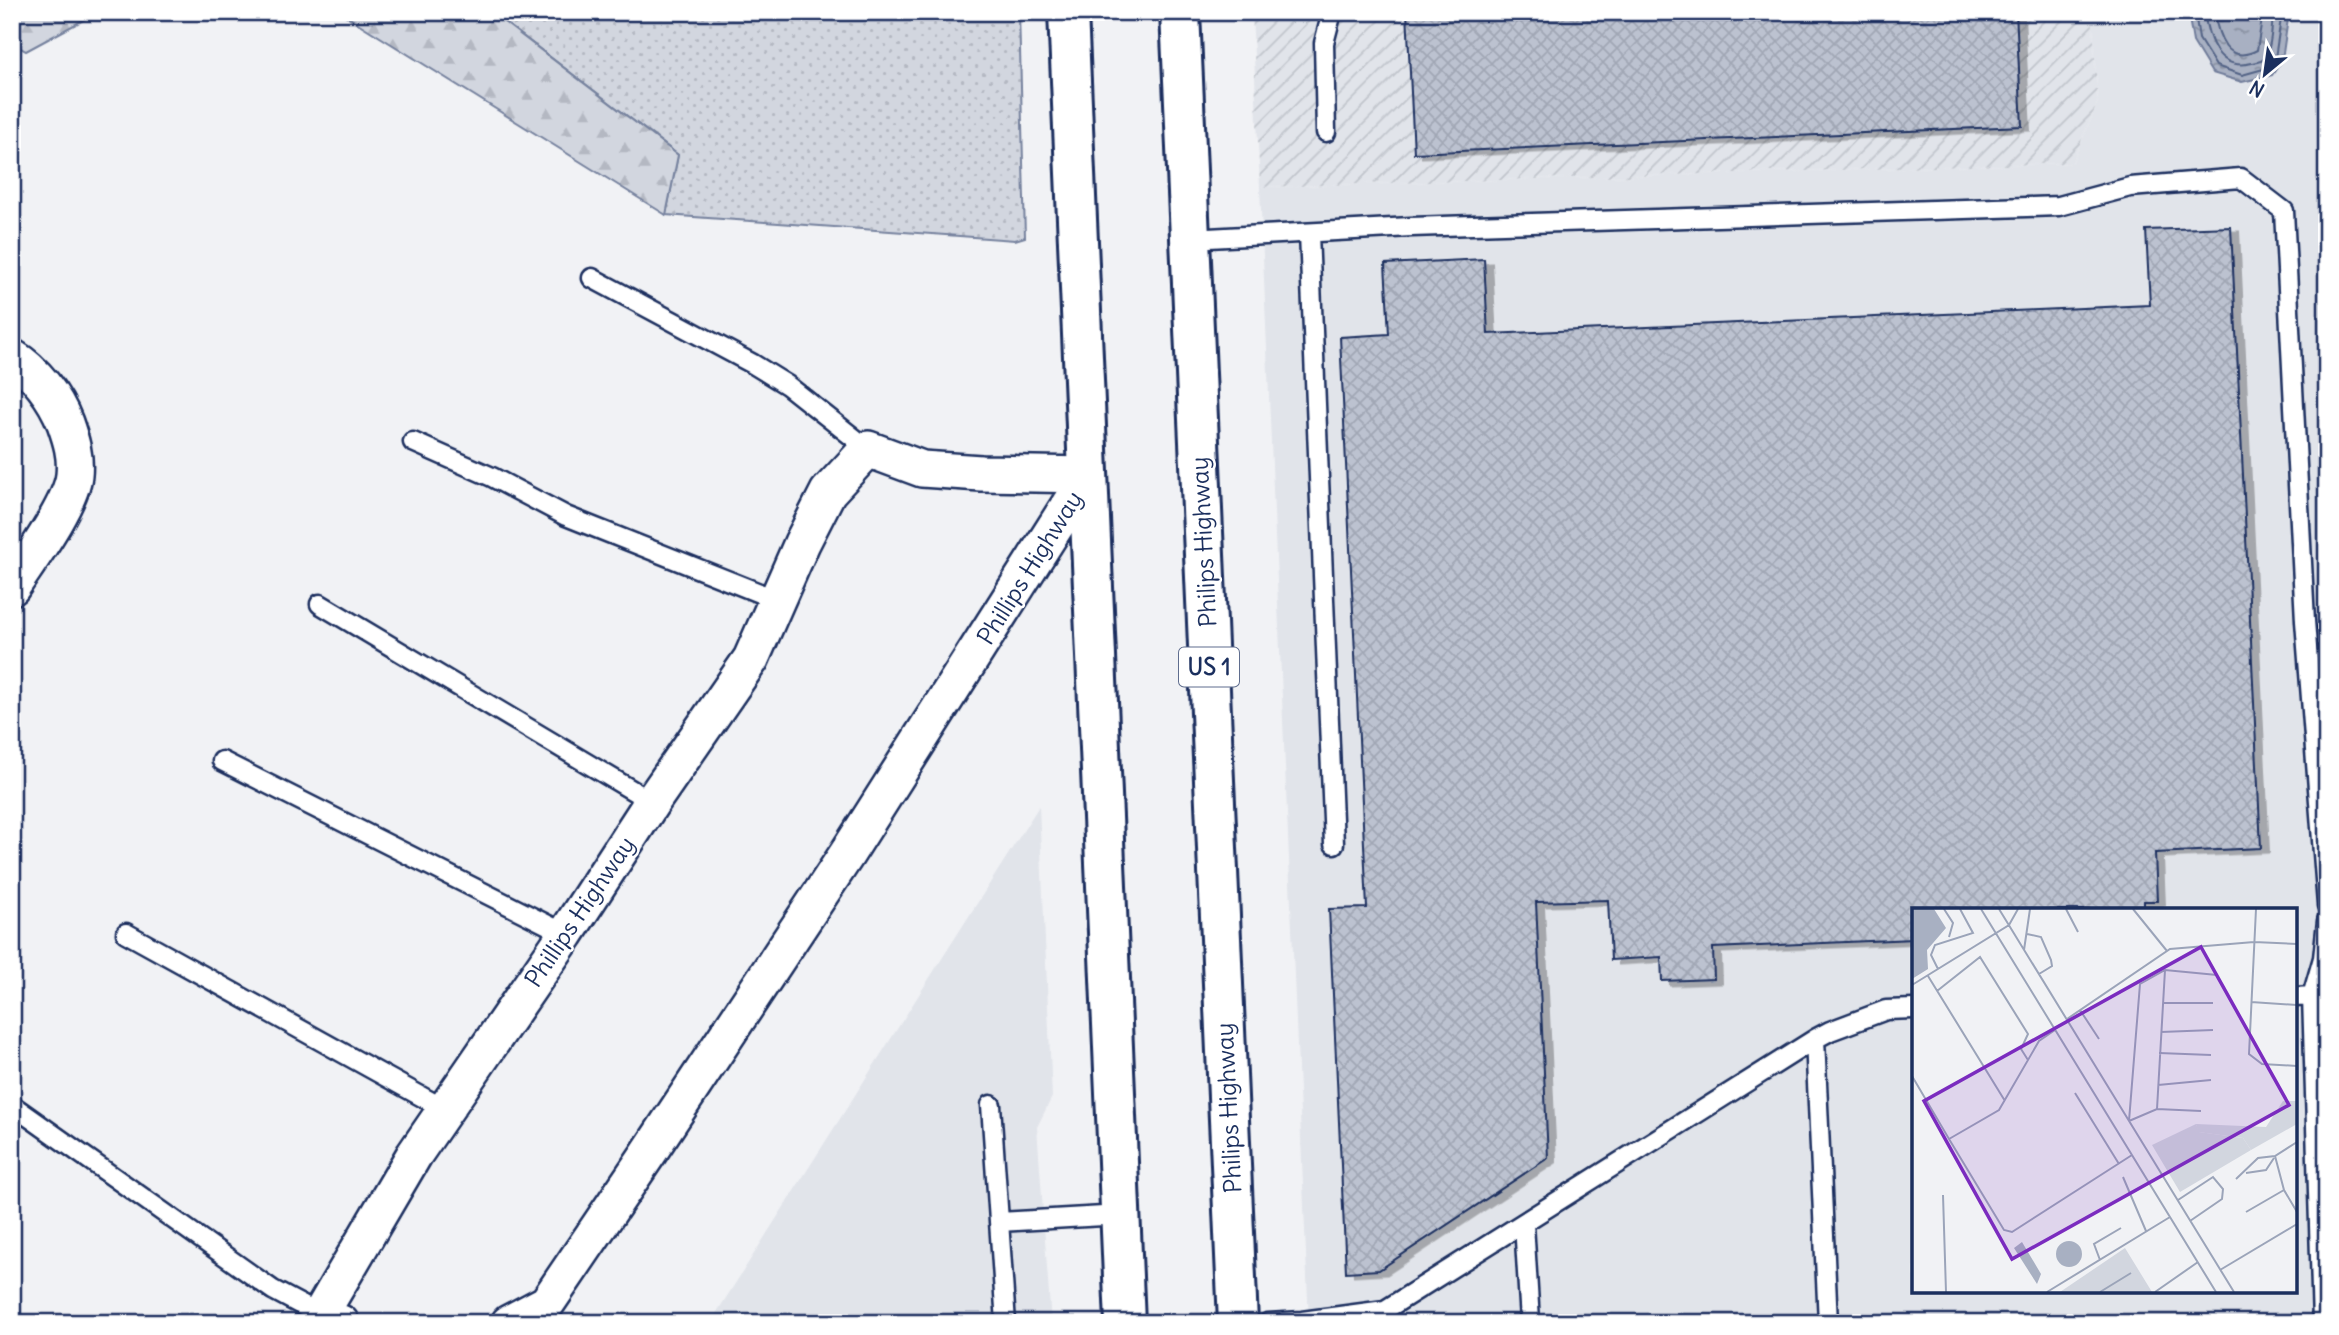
<svg xmlns="http://www.w3.org/2000/svg" width="2339" height="1335" font-family="Delius,sans-serif">
	<style>
		.built { fill: #e1e4ea; fill-rule: evenodd }
		.industrial { fill: url(#industrial-furrows) }
		.green { fill: url(#green-dots); stroke: #76829e; stroke-width: 2 }
		.forest { fill: url(#forest-firs); stroke: #76829e; stroke-width: 2 }
		.water { fill: url(#water-ripples); stroke: #707c9a; stroke-width: 2 }
		.lines { fill: none; stroke-linecap: round; stroke-linejoin: round }
		.shore { stroke: #536386; stroke-width: 2 }
		.building { fill: url(#building-cross-hatch); stroke: #1b2f5e; stroke-width: 2; filter: url(#shadow) }
		.lane-casing { stroke: #1b2f5e; stroke-width: 23 }
		.street-casing { stroke: #1b2f5e; stroke-width: 40 }
		.primary-casing { stroke: #1b2f5e; stroke-width: 44 }
		.lane { stroke: #fff; stroke-width: 18 }
		.street { stroke: #fff; stroke-width: 35 }
		.primary { stroke: #fff; stroke-width: 38 }
		.labels { text-anchor: middle; stroke-width: 5; stroke-linejoin: round; paint-order: stroke }
		.shield { fill: #fff; stroke: #5f6d8e; stroke-width: 2 }
		.shield-label { font-size: 23px; font-weight: bold; fill: #1b2f5e }
		.street-label { font-size: 24px; fill: #1b2f5e; stroke: #fff }
		.inset-road { fill: none; stroke: #9ba4b9; stroke-width: 2 }
		.view { fill: #7b2cbf; fill-opacity: 0.15; stroke: #7b2cbf; stroke-width: 3.5 }
		.inset-edge { fill: none; stroke: #1b2f5e; stroke-width: 3.5 }
	</style>
	<defs>
		<pattern id="industrial-furrows" width="10" height="10" patternUnits="userSpaceOnUse" patternTransform="scale(1.75)"><rect width="10" height="10" fill="#e1e4ea"/><path d="M-1 1l2-2M0 10L10 0M9 11l2-2" fill="none" stroke="#c0c4cb"/></pattern>
		<pattern id="green-dots" width="8" height="8" patternUnits="userSpaceOnUse" patternTransform="scale(1.75)"><rect width="8" height="8" fill="#d2d6df"/><path d="M2 2h.1M6 6h.1" fill="none" stroke="#b4b8c2" stroke-width="1.8" stroke-linecap="round"/></pattern>
		<pattern id="forest-firs" width="22" height="20" patternUnits="userSpaceOnUse" patternTransform="scale(1.75)"><rect width="22" height="20" fill="#d2d6df"/><path d="M5 1l3.5 6h-7zM16 11l3.5 6h-7z" fill="#b4b8c2"/></pattern>
		<pattern id="water-ripples" width="26" height="14" patternUnits="userSpaceOnUse" patternTransform="scale(1.75)"><rect width="26" height="14" fill="#a8b0c2"/><path d="M2 4q2-2 4 0t4 0M15 11q2-2 4 0t4 0" fill="none" stroke="#8890a1"/></pattern>
		<pattern id="building-cross-hatch" width="8" height="8" patternUnits="userSpaceOnUse" patternTransform="scale(1.75)"><rect width="8" height="8" fill="#bcc2d0"/><path d="M0 0l8 8M0 8l8-8" fill="none" stroke="#a1a7b5"/></pattern>
		<filter id="shadow"><feDropShadow dx="8" dy="4.5" stdDeviation="0" flood-color="#0004"/></filter>
	</defs>
	<rect width="100%" height="100%" fill="#f1f2f5"/>
	<filter id="ink" filterUnits="userSpaceOnUse"><feTurbulence type="fractalNoise" baseFrequency=".0143" numOctaves="2"/><feDisplacementMap in="SourceGraphic" scale="14" xChannelSelector="R" yChannelSelector="G"/><feConvolveMatrix kernelMatrix="1 2 1 2 8 2 1 2 1" color-interpolation-filters="sRGB"/></filter>
	<g filter="url(#ink)">
		<path class="built" d="M2092,12H2327V1323H1309L1260,187L2072,163L2098,102ZM1914,910H2295V1291H1914Z
			M1039,806L1052,1097L1037,1127L1051,1323H710Z"/>
		<path class="industrial" d="M1252,12H2092L2098,102L2072,163L1260,187Z"/>
		<path class="green" d="M491,12H1019L1025,237L1015,240L666,215L678,155Z"/>
		<path class="forest" d="M12,12H98L26,51L12,43Z
			M340,12H491L678,155L666,215Z"/>
		<path class="water" d="M2188,12H2289L2282,60L2272,75L2242,82L2212,73L2193,42Z"/>
		<g class="lines">
			<path class="shore" d="M2195,12L2199,39L2216,66L2242,75L2267,68L2275,58L2282,12
				M2204,12C2208,39 2218,72 2252,63C2258,62 2263,62 2266,56C2272,44 2272,25 2273,12
				M2214,12C2218,36 2227,66 2257,50L2263,12"/>
		</g>
		<path class="building" d="M1407,12H2016L2022,126L1414,153Z
			M2231,227L2261,848L2155,853L2157,901H2144V910H1914V939L1713,948L1714,979L1662,981L1661,957L1611,960L1608,900L1536,902L1548,1158L1379,1270L1346,1272L1329,909L1367,908L1340,337L1389,334L1385,264L1484,259L1488,334L2150,305L2146,230Z"/>
		<g class="lines">
			<defs>
				<path id="lane" d="M1326,132L1324,43L1332,12
					M1309,233L1334,844
					M1190,239L1411,227L2059,206L2130,187L2241,178L2284,211L2305,621L2327,905
					M592,278L753,364L787,385L868,449
					M413,442L492,477L566,516L777,600
					M320,604L652,802
					M222,761L566,934
					M126,933L446,1110
					M2312,996L2323,958L2327,921
					M2295,997L2312,996L2322,1323
					M1815,1039L1828,1323
					M12,1105L273,1290L320,1315
					M991,1105L1006,1323
					M999,1222L1121,1215
					M1524,1224L1530,1321L1526,1323
					M1268,1323L1302,1321L1385,1310L1815,1039L1830,1031L1886,1010L1914,1009"/>
				<path id="street" d="M12,357C35,371 55,397 65,423C71,440 76,456 74,475C71,504 29,561 12,587
					M341,1323L320,1315L414,1155L566,934L652,802L751,659L802,543L828,492L868,449L922,469L981,473L1088,475
					M509,1323L547,1303L648,1154L847,854L1088,475"/>
				<path id="primary" d="M1068,12L1125,1323
					M1180,12L1238,1323"/>
			</defs>
			<use href="#lane" class="lane-casing"/>
			<use href="#street" class="street-casing"/>
			<use href="#primary" class="primary-casing"/>
			<use href="#lane" class="lane"/>
			<use href="#street" class="street"/>
			<use href="#primary" class="primary"/>
		</g>
	</g>
	<g class="labels">
		<rect class="shield" x="1179" y="647.5" width="60" height="39" rx="5"/>
		<g class="shield-label">
			<text x="1209" y="675">US 1</text>
		</g>
		<g class="street-label">
			<text transform="translate(1204 542) rotate(-93)" y="8">Philips Highway</text>
			<text transform="translate(1030 568) rotate(-58)" y="8">Phillips Highway</text>
			<text transform="translate(580 912) rotate(-56)" y="8">Phillips Highway</text>
			<text transform="translate(1229 1108) rotate(-93)" y="8">Philips Highway</text>
		</g>
	</g>
	<g transform="translate(1912 908)">
		<rect width="385" height="385" fill="#f1f2f5"/>
		<path d="M284,216L287,224L331,230L339,242L268,284L240,237ZM213,340L240,384H148Z" fill="#d2d6df"/>
		<path d="M371,193H385V216L339,242L331,230L286,224L284,216L354,219Z" fill="#d2d6df"/>
		<path d="M0,1H22L34,20L15,42L16,61L0,71ZM144 346a13 13 0 1 1 26 0a13 13 0 1 1-26 0ZM110,334L129,366L125,376L102,340Z" fill="#a8b0c2"/>
		<path class="inset-road" d="M32,1L41,15L37,29M69,1L304,384M87,1L322,384M154,1L166,24M221,1L255,43M344,1L337,146L350,156L385,158M115,26L129,29L139,52L140,58L127,66M112,42L118,1M26,61L19,47L23,37L61,25L48,1M16,68L93,193M0,77L97,17L106,1M25,83L68,49L116,126L109,141L116,152M339,94L385,97M251,95H301M168,102L187,131M155,111L258,41L342,34L385,36M249,124L301,122M247,145L299,147M0,168L37,231L87,202L127,133L143,122M246,177L299,172M163,185L207,256M245,201L253,62M217,213L228,76L253,62L305,67M217,213L245,201L289,203M37,231L92,322L100,324L220,247M363,248L372,282L385,304M334,265L354,262L362,250M211,269L234,323M324,271L346,250L363,248L385,234M31,287L34,384M266,292L301,269L311,281L310,291L278,313M334,304L372,282M188,352L182,336L209,320M308,362L385,316M135,384L258,309M188,384L219,365M243,384L286,354"/>
		<path class="view" d="M289,39L377,197L100,351L12,193Z"/>
		<rect width="385" height="385" class="inset-edge"/>
	</g>
	<rect width="2339" height="1335" fill="none" stroke="#fff" stroke-width="42"/>
	<rect x="21" y="21" width="2297" height="1293" fill="none" stroke="#1b2f5e" stroke-width="2.5" filter="url(#ink)"/>
	<g transform="translate(2265 74) rotate(209)" stroke="#ffffff" stroke-width="5" paint-order="stroke">
	<path d="M0-5L12 26L0 18L-12 26Z" fill="#1b2f5e"/>
	<text y="-10" font-size="19" font-weight="bold" text-anchor="middle" fill="#1b2f5e">N</text>
	</g>
</svg>
